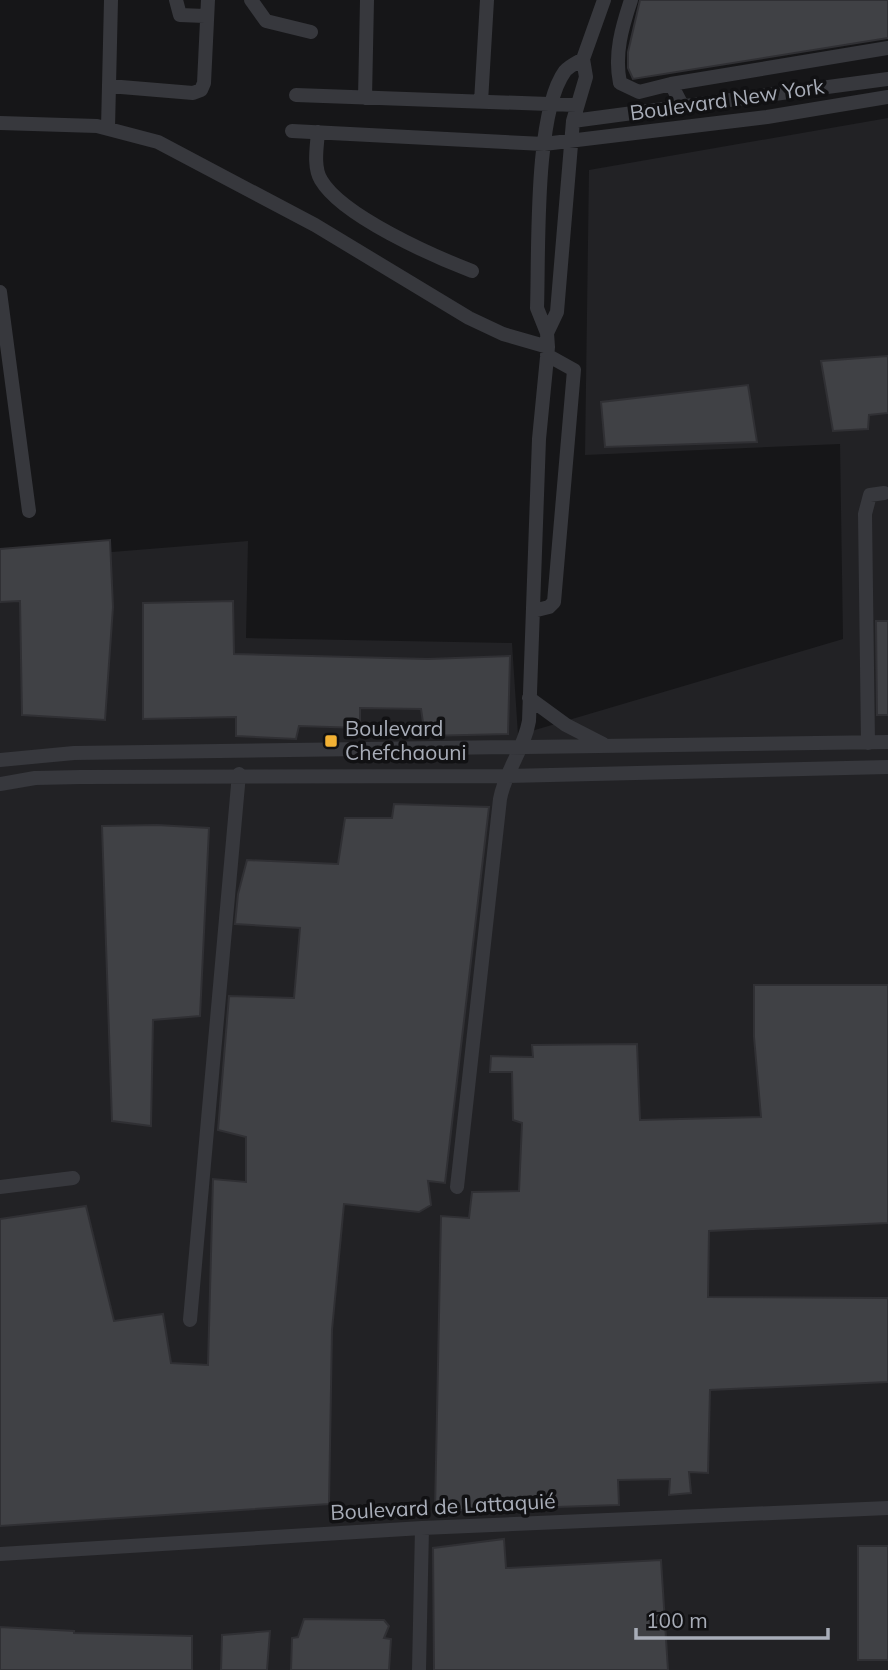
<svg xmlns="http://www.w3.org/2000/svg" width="888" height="1670" font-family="Mulish,sans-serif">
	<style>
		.built { fill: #222225 }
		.building { fill: #404145; stroke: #303034; stroke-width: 2 }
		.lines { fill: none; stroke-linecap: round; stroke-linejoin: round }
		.minor { stroke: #37383d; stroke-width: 14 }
		.poi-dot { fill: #f2b134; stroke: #111113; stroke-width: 2.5 }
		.labels { text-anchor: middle; stroke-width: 7; stroke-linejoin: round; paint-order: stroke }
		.street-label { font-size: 21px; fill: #a8adb8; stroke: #111113 }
		.poi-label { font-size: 21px; fill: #a8adb8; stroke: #111113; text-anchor: start }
	</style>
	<rect width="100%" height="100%" fill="#161618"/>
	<path class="built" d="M888,118V1670H0V561L248,541L246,638L512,643L518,735L843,639L840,444L585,455L589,170Z"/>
	<path class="building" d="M640,0H888V38L633,79L628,68V52Z
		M888,356V413L869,415L868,429L833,431L821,361Z
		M748,385L757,442L605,447L601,402Z
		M110,540L113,607L105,720L22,715L20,601L0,602V549Z
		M233,601L234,654L428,659L510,656L508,734L425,736L421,709L360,708V728L299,726L296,739L236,736V717L143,719V603Z
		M876,621H888V715H877Z
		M394,804L489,807L445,1183L428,1181L431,1205L419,1212L344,1204L332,1330L329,1504L0,1526V1219L86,1206L114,1321L163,1314L171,1363L208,1365L213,1179L246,1182V1137L218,1130L229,996L294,998L300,928L235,924L238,894L247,860L338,864L345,818H392Z
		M157,825L209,828L200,1016L153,1020L151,1126L112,1121L102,826Z
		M754,985H888V1223L709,1231L708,1297L888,1298V1382L710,1390L708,1473L689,1472L691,1493L669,1495L670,1479L618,1480L619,1505L435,1511L441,1216L469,1218L472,1192L519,1191L522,1123L513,1120L512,1072H490L491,1056L533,1057L532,1045L637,1044L640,1120L761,1117L754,1037Z
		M504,1539L506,1568L661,1560L668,1670H434L433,1548Z
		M858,1546H888V1660H858Z
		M304,1619L384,1620L389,1626L384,1638L391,1639L389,1670H291L292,1638L298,1637Z
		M0,1627L74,1631V1633L192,1636V1670H0Z
		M270,1631L267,1670H221L222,1635Z"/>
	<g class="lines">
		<path class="minor" d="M176,0L180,15L205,16
			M251,0L266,21L311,32
			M631,0C622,27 614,54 620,83L639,92L671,84L683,107
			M671,84L888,48
			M109,86L193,93L201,90L204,83L208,0
			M296,95L576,105
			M365,98L367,0
			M481,102L487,0
			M573,121L888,79
			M0,123L97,126L158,142L315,225L469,318L503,334L548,347
			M108,128L111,0
			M292,131L544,144L767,117L888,97
			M318,132C317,146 313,167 321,180C342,216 433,256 472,271
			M0,292L29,511
			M547,333L557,312L573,121L586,77L583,59L604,0
			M533,611L549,607L554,602L574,370L547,355
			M529,698L566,725L603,744
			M868,743L865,514L870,495L884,493
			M0,760L74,753L888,742
			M0,784L35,778L81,777L506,776L888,767
			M0,1187L73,1178
			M457,1187L500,799C505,771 524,750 529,721L539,439L548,347L547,333L537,308C539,253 534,113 565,71C569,66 578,62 583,59
			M190,1320L239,774
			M0,1554L422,1528L888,1508
			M419,1670L422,1528"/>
	</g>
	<rect class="poi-dot" x="324" y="734" width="14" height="14" rx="3.5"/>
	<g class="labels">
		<g class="street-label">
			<text transform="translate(727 100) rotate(-8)" y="7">Boulevard New York</text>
			<text transform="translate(443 1507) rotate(-3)" y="7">Boulevard de Lattaquié</text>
		</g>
		<g class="poi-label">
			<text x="345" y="736">Boulevard<tspan x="345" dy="24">Chefchaouni</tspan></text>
		</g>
	</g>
	<path d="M636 1628v10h192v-10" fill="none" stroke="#a8adb8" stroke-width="3.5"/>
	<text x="646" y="1628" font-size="21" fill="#a8adb8" stroke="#111113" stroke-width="5" paint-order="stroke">100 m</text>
</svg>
